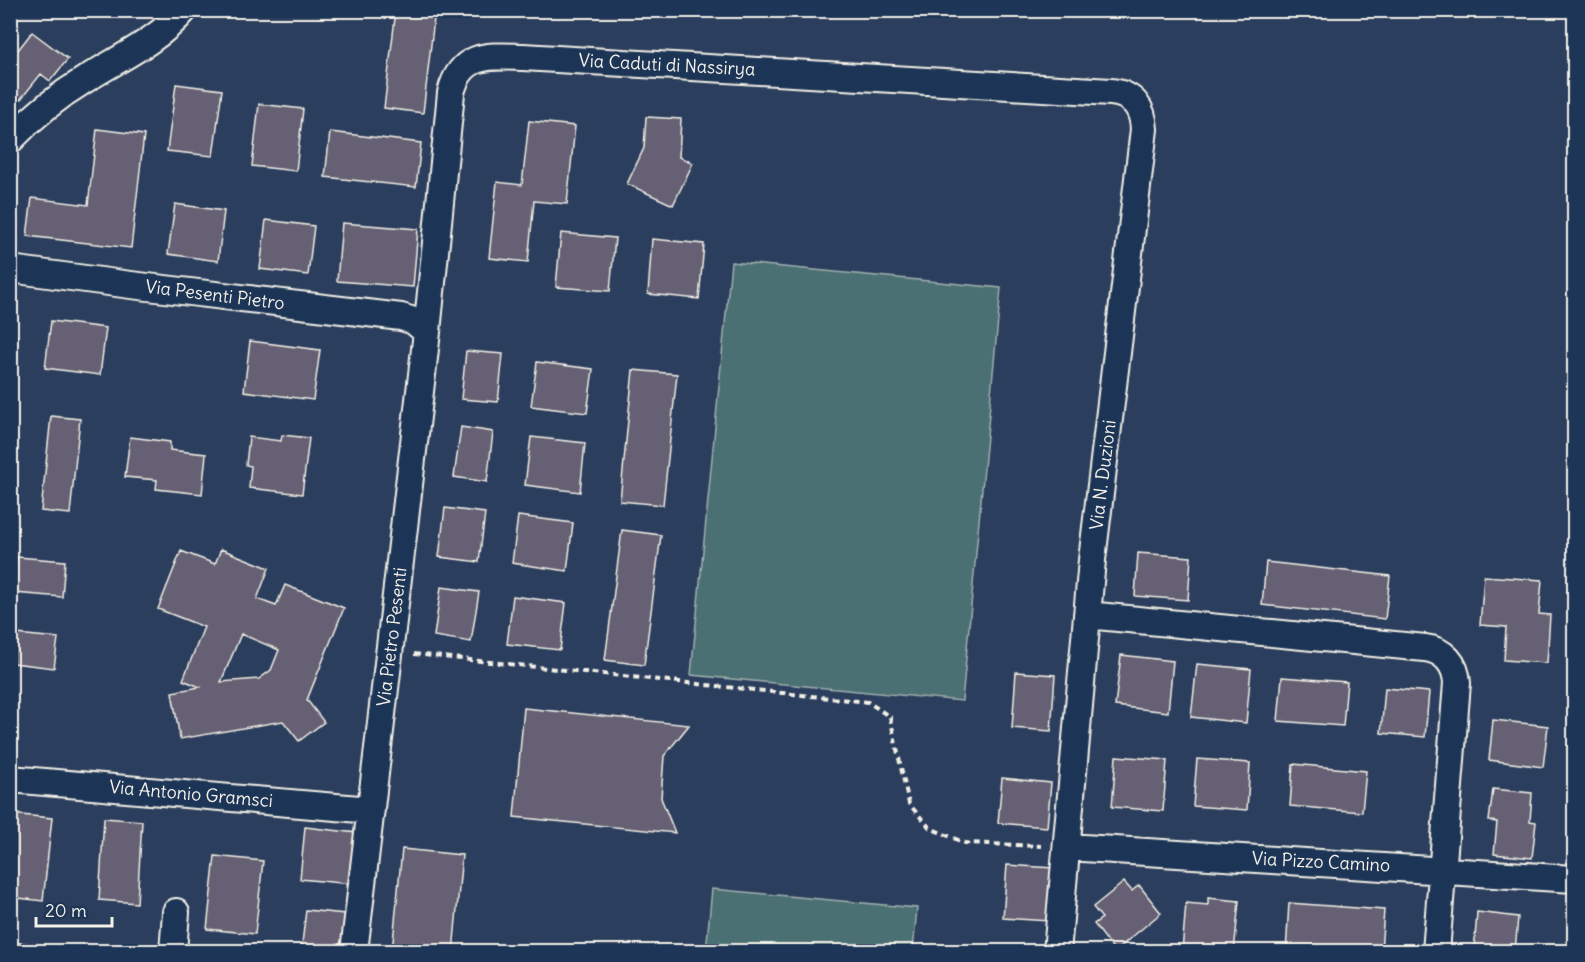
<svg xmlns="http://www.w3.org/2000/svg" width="1585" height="962" font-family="Delius,sans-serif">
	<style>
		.green { fill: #4b7073; stroke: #a0b0ae; stroke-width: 1.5 }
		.building { fill: #656073; stroke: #f4f1e8; stroke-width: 1.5; fill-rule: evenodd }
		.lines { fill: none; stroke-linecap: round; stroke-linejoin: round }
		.street-casing { stroke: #f4f1e8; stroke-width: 30 }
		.path { stroke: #f4f1e8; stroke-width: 4; stroke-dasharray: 6 4.5; stroke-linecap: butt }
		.street { stroke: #1d3557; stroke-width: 26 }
		.labels { text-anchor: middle; stroke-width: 6; stroke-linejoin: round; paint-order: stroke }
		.street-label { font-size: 18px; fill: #f4f1e8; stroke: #1d3557 }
	</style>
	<rect width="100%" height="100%" fill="#2b3e5d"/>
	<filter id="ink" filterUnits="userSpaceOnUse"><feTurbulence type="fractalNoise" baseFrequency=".0167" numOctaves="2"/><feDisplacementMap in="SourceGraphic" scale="12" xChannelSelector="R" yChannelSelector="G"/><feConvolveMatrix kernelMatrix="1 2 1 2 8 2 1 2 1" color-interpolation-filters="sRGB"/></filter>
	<g filter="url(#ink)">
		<path class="green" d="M731,262L1001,288L962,701L691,675Z
			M712,889L917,908L913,951H706Z"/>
		<path class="building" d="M396,10H435L423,113L384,108Z
			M32,32L68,59L50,81L41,74L16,105L10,100V51L15,54Z
			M176,84L222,90L213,156L167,151Z
			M259,104L303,109L296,171L252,166Z
			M646,117L681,119L679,157L693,163L673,205L627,184L644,148Z
			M529,121L575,126L567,204L534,201L528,262L489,258L497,182L522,185Z
			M97,129L144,135L131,248L27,236L32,198L88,205Z
			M330,132L421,143L416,187L325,177Z
			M175,204L224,211L218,261L168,254Z
			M266,220L314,226L308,275L260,269Z
			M342,223L418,229L413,287L337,281Z
			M561,233L615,238L610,291L556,287Z
			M652,239L704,244L699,299L648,294Z
			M51,321L106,328L100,375L45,368Z
			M10,335L17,336L11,402H10Z
			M250,341L320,350L313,400L244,391Z
			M466,351L503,354L498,402L461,399Z
			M537,362L593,369L587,413L531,406Z
			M633,370L677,374L663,505L620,501Z
			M51,416L80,419L70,514L41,511Z
			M461,427L493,432L487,482L454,477Z
			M282,435L309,438L302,494L249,488L251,466L246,465L249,437L281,441Z
			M10,436H13L10,462Z
			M130,437L170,442V450L206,454L202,494L156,489L157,480L125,477Z
			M531,437L585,443L580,492L525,485Z
			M445,508L485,513L479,562L439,557Z
			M518,516L573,523L567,571L512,563Z
			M622,530L661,535L644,665L605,660Z
			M221,549L269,568L257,599L276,606L285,585L344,608L307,700L324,722L299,741L283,721L180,739L172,692L200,687L183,680L204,627L158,609L181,551L215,564ZM241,634L279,650L271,670L259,679L221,682Z
			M1138,553L1191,557L1188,600L1135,596Z
			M17,557L65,561L62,597L14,593Z
			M1266,562L1390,576L1385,619L1262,605Z
			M1484,576L1542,580L1539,614L1550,615L1547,663L1504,660L1506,627L1480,625Z
			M441,587L479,592L471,642L434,636Z
			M513,596L566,603L560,650L507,644Z
			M16,634L58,638L54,668L13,663Z
			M1121,655L1173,661L1168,712L1115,706Z
			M1197,664L1251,669L1246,723L1191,717Z
			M1016,672L1055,675L1051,731L1012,728Z
			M1282,677L1347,682L1343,726L1278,721Z
			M1385,688L1429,692L1425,737L1381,733Z
			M524,708L689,725L664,756L661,798L675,833L514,817Z
			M1493,720L1548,726L1543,767L1489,760Z
			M1116,756L1167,760L1163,811L1112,807Z
			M1197,759L1250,763L1247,810L1193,806Z
			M1293,764L1366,771L1362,812L1290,806Z
			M1002,778L1051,783L1047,827L998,823Z
			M1493,789L1532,793L1530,821L1536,822L1532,858L1494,854L1497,822L1489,821Z
			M10,814L52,818L43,901L10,897Z
			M104,818L142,821L137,903L99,900Z
			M305,827L357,833L352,884L300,879Z
			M402,849L462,855L453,952H392Z
			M215,856L263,861L255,934L207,929Z
			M1007,865L1054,868L1050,921L1003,918Z
			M1124,882L1132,891L1139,885L1161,913L1115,951L1094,924L1102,918L1093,907Z
			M1208,898L1239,901L1234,952H1182L1186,903L1208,905Z
			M1289,903L1384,910L1381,952H1286Z
			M306,910L345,914L340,952H301Z
			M1477,912L1518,917L1515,952H1474Z
			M10,942L42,945L41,952H10Z"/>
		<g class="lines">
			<defs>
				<path id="street" d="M10,140C33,116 58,96 86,79C119,58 158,41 184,10
					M10,269L131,285L401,317L414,321L427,332L354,952
					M427,332L451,93C461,52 489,56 523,57L1111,92C1133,94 1143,108 1144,129L1092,560L1057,952
					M1087,615L1425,648C1444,650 1456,664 1457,683L1436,952
					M10,779L371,810
					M1067,847L1574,879
					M173,952L176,912"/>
			</defs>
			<use href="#street" class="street-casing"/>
			<path class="path" d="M414,654L868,702L890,717L909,804L930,828L965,843L1041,846"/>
			<use href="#street" class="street"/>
		</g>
	</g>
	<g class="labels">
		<g class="street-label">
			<text transform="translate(667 65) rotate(3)" y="6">Via Caduti di Nassirya</text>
			<text transform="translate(215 295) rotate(7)" y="6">Via Pesenti Pietro</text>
			<text transform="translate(1103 475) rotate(-83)" y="6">Via N. Duzioni</text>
			<text transform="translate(392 637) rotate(-83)" y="6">Via Pietro Pesenti</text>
			<text transform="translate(191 794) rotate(5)" y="6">Via Antonio Gramsci</text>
			<text transform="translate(1321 862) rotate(3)" y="6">Via Pizzo Camino</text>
		</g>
	</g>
	<rect width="1585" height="962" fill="none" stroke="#1d3557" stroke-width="36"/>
	<rect x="18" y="18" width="1549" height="926" fill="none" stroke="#f4f1e8" stroke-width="2" filter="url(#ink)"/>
	<path d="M36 917v9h76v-9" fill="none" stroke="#f4f1e8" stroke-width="3"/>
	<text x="45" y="917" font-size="18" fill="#f4f1e8" stroke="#1d3557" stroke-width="4.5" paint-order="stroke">20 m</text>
</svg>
